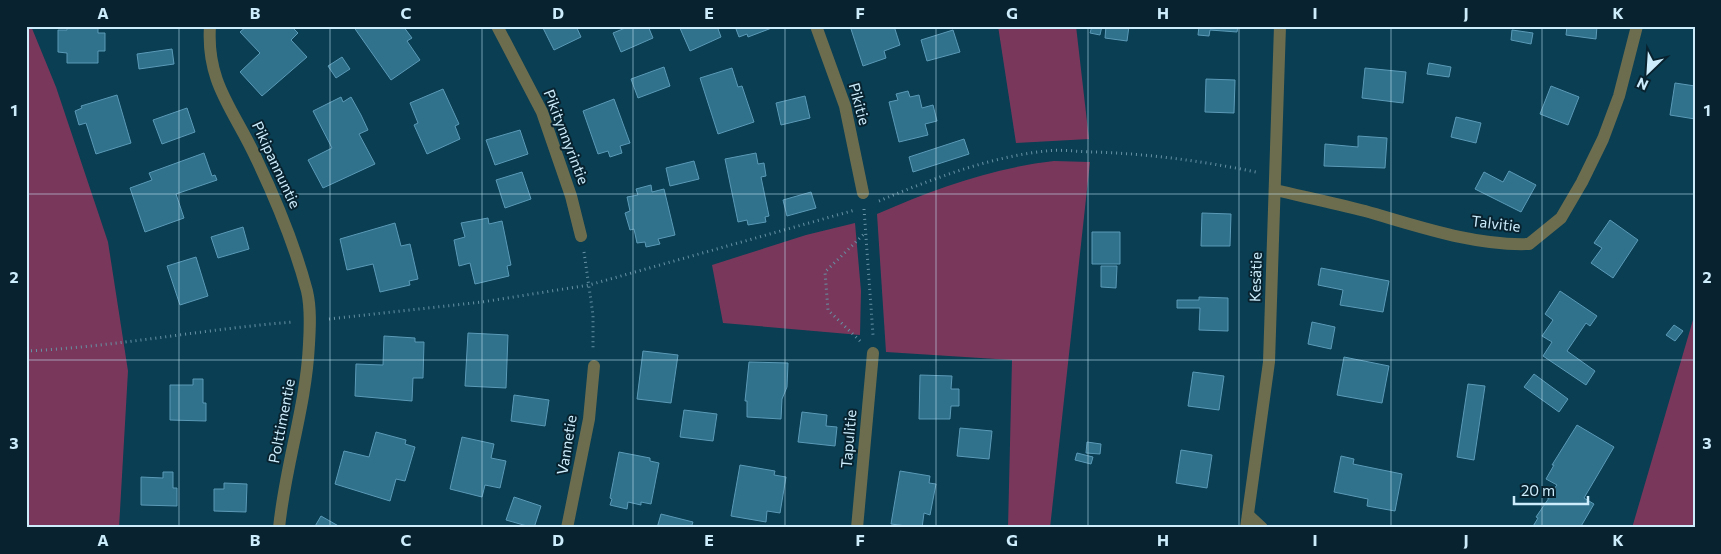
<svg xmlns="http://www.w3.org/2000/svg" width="1721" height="554" font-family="Commissioner,sans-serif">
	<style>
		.green { fill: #79385b }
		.building { fill: #30718c; stroke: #5b9ab7 }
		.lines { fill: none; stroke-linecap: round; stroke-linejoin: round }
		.path { stroke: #6791a4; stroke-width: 3; stroke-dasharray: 1 4; stroke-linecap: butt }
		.service { stroke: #6c6d4e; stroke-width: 12 }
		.minor { stroke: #6c6d4e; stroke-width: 12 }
		.grid { fill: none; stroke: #cdecfc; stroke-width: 1; stroke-opacity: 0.55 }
		.labels { text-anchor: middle; stroke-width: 4; stroke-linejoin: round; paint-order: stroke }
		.street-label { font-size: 15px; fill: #cdecfc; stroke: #08232f }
		.neatline { fill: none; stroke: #cdecfc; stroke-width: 2 }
		.grid-label { font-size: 16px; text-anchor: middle; font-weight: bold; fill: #cdecfc }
	</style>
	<rect width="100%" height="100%" fill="#093e53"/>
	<path class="green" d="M26,26H31L56,87L108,242L128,371L119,528H26Z
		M998,26H1076L1089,139L1016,143Z
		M1054,161L1090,162L1050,528H1008L1012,360L886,352L877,214C934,189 992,168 1054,161Z
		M855,223L861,291L860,335L723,323L712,265L806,235Z
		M1695,313V528H1632Z"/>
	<path class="building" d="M67,26H98V33H105V51H98V63H67V53L58,52V30H67Z
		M247,26H291L298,33L291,40L307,57L262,96L240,72L260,53L240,32Z
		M353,26H403L412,38L407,41L420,60L391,80Z
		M542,26H576L581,37L554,50Z
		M630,26H648L653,38L621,52L613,33Z
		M679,26H717L721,37L690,51Z
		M744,26H777L748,37L747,34L739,37L736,29Z
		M850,26H894L900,45L884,51L886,58L863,66Z
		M1092,26H1102L1100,35L1090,33Z
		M1106,26H1129L1127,41L1105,38Z
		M1199,26H1238L1237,32L1210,30L1209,36L1198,35Z
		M1567,26H1597L1596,39L1566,35Z
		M953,30L960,52L927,61L921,40Z
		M1512,30L1533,33L1531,44L1511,40Z
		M172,49L174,64L139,69L137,54Z
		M342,57L350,69L336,78L328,66Z
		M1429,63L1451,67L1449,77L1427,74Z
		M664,67L670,86L638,98L631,79Z
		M732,68L738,87L742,86L754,122L718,134L700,78Z
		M1365,68L1406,72L1403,103L1362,98Z
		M1206,79L1235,80L1234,113L1205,112Z
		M1675,83L1695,86V119L1670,115Z
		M1551,86L1579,97L1568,125L1540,114Z
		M443,89L459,124L455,126L460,139L427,154L414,125L418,123L410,103Z
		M908,91L910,97L919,95L922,108L933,105L937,121L925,124L928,135L899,142L889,102L898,100L896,94Z
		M117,95L131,143L96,154L86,123L79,125L75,111L82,108L81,106Z
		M805,96L810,118L781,125L776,103Z
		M341,97L343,102L351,97L361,115L368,130L359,134L375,164L323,188L308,160L332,148L313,111Z
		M614,99L630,143L620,146L622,153L610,157L608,151L598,154L583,111Z
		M187,108L195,132L162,144L153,120Z
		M1456,117L1481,123L1476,143L1451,137Z
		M520,130L528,154L495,165L486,140Z
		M1358,136L1387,138L1385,168L1324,166L1325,144L1358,147Z
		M964,139L969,154L913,172L909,157Z
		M204,153L212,176L215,175L217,180L176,194L184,218L145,232L130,188L152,180L149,173Z
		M756,153L758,164L764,163L766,176L761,177L769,216L765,217L766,222L748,225L747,220L738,222L725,159Z
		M694,161L699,179L670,186L666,168Z
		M1509,171L1536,185L1521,212L1475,189L1484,172L1503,182Z
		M522,172L531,199L505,208L496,180Z
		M651,185L652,192L664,189L675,235L658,239L660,244L646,247L645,242L637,243L634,229L630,230L625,213L630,211L627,197L638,195L636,189Z
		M811,192L816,208L787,216L783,200Z
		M1202,213L1231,214L1230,246H1201Z
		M488,218L489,224L502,221L511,265L507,266L509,276L475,284L470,263L459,266L454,240L465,237L461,223Z
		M1610,220L1638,240L1613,278L1591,263L1602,248L1594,243Z
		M395,223L401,246L410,244L418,279L409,281L410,285L380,292L373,264L347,270L340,239Z
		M243,227L249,249L218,258L211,237Z
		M1092,232H1120V264H1092Z
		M196,257L208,296L180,305L167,266Z
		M1101,266H1117L1116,288L1101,287Z
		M1321,268L1389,281L1383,312L1340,305L1343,290L1318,285Z
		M1560,291L1597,316L1590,326L1586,323L1567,351L1595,371L1586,385L1543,356L1552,342L1542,336L1553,320L1545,314Z
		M1199,297L1228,298V331L1199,330L1200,308H1177V300H1199Z
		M1312,322L1335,327L1331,349L1308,344Z
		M1674,325L1683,331L1675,341L1666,335Z
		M468,333L508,335L506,388L465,386Z
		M384,336L415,338V342H424L423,378H413L412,401L355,396L356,364L383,365Z
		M643,351L678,355L671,403L637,399Z
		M1344,357L1389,366L1382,403L1337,395Z
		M749,362L788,363L787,387L782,399L781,419L747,417V401H745Z
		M1193,372L1224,376L1219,410L1188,406Z
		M1534,374L1568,399L1559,412L1524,387Z
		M920,375L952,376L951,389H959V406H951L950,419H919Z
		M193,379H203V403H206V421L170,420V385H193Z
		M1468,384L1485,386L1474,460L1457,457Z
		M514,395L549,400L545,426L511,421Z
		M684,410L717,414L713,441L680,437Z
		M802,412L827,415L826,426L837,427L835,446L798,442Z
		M1577,425L1614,447L1584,498L1594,504L1580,528H1532L1538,518L1536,517L1549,498H1547L1557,485L1546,479L1554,465H1552Z
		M960,428L992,431L989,459L957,456Z
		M376,432L406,440L405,444L415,447L405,481L396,479L390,501L335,484L344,451L369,457Z
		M462,437L494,444L491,458L506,461L500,488L485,485L482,497L450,489Z
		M1087,442L1101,444L1100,454L1086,453Z
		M1181,450L1212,455L1207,488L1176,483Z
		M619,452L650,458V461L659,463L651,504L641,502V505L628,502L627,509L610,505L612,499L610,498Z
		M1077,453L1093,457L1091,464L1075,460Z
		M1341,456L1354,459L1353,464L1402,474L1395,511L1367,506L1368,499L1334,492Z
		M740,465L775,471L774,475L786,477L780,513L767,511L766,522L731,516Z
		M900,471L930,476L929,483L936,484L930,515L924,513L922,528L891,524Z
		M163,472H173V488H177V506L141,505V477L163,478Z
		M224,483L247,484L246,512L214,511V489H224Z
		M514,497L541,506L534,528L506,520Z
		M661,514L693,522L691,528H657Z
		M321,516L342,528H314Z"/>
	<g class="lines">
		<path class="path" d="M879,201C932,179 989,157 1046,151C1061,149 1079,152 1095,152C1150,154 1202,161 1256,172
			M864,209L873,335
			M584,252L593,315V348
			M329,319L482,302L589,285L855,210
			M860,341L828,310L825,272L866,232
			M26,351C115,347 204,329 293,322"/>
		<path class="service" d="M1248,515L1262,528"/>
		<path class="minor" d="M210,26C206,84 235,111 257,160C277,202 295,246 307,291C311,308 310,327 309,344C306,407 285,466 279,528
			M497,26L542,112L571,196L581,236
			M816,26L845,106L863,193
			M1275,190C1305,197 1335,203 1365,211C1418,226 1474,246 1529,244L1561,218L1582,182L1603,139L1619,96L1637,26
			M567,528L589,419L594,366
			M857,528L873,353
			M1246,528L1269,362L1280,26"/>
	</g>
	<path class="grid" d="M179,26V528M330,26V528M482,26V528M633,26V528M785,26V528M936,26V528M1088,26V528M1239,26V528M1391,26V528M1542,26V528M26,194H1695M26,360H1695"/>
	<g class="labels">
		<g class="street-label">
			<text transform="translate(859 104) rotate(75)" y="5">Pikitie</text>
			<text transform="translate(566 137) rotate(69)" y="5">Pikitynnyrintie</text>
			<text transform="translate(276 165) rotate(65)" y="5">Pikipannuntie</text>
			<text transform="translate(1496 224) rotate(7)" y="5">Talvitie</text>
			<text transform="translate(1256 277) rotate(-88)" y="5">Kesätie</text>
			<text transform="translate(282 421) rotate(-79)" y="5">Polttimentie</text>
			<text transform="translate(849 439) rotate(-85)" y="5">Tapulitie</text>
			<text transform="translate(567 445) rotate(-81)" y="5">Vannetie</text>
		</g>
	</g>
	<rect width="1721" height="554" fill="none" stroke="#08232f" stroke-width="55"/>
	<g transform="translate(1648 72) rotate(205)" stroke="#08232f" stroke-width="4" paint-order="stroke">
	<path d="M0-4L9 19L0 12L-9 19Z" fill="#cdecfc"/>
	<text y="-8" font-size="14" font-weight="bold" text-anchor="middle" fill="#cdecfc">N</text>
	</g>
	<path d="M1514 496v8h74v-8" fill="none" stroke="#cdecfc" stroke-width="2.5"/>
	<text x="1521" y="496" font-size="15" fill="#cdecfc" stroke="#08232f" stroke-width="4" paint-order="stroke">20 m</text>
	<rect x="28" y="28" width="1666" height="498" class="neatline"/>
	<g class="grid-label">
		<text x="103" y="19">A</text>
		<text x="255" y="19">B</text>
		<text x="406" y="19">C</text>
		<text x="558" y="19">D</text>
		<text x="709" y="19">E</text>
		<text x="860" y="19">F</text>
		<text x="1012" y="19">G</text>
		<text x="1163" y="19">H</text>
		<text x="1315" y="19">I</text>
		<text x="1466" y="19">J</text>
		<text x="1618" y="19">K</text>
		<text x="14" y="116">1</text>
		<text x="1707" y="116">1</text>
		<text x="14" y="283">2</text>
		<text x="1707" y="283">2</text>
		<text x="14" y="449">3</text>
		<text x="1707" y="449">3</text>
		<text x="103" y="546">A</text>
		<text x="255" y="546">B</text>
		<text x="406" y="546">C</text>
		<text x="558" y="546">D</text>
		<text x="709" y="546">E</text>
		<text x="860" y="546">F</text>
		<text x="1012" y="546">G</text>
		<text x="1163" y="546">H</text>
		<text x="1315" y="546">I</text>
		<text x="1466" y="546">J</text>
		<text x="1618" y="546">K</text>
	</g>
</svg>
